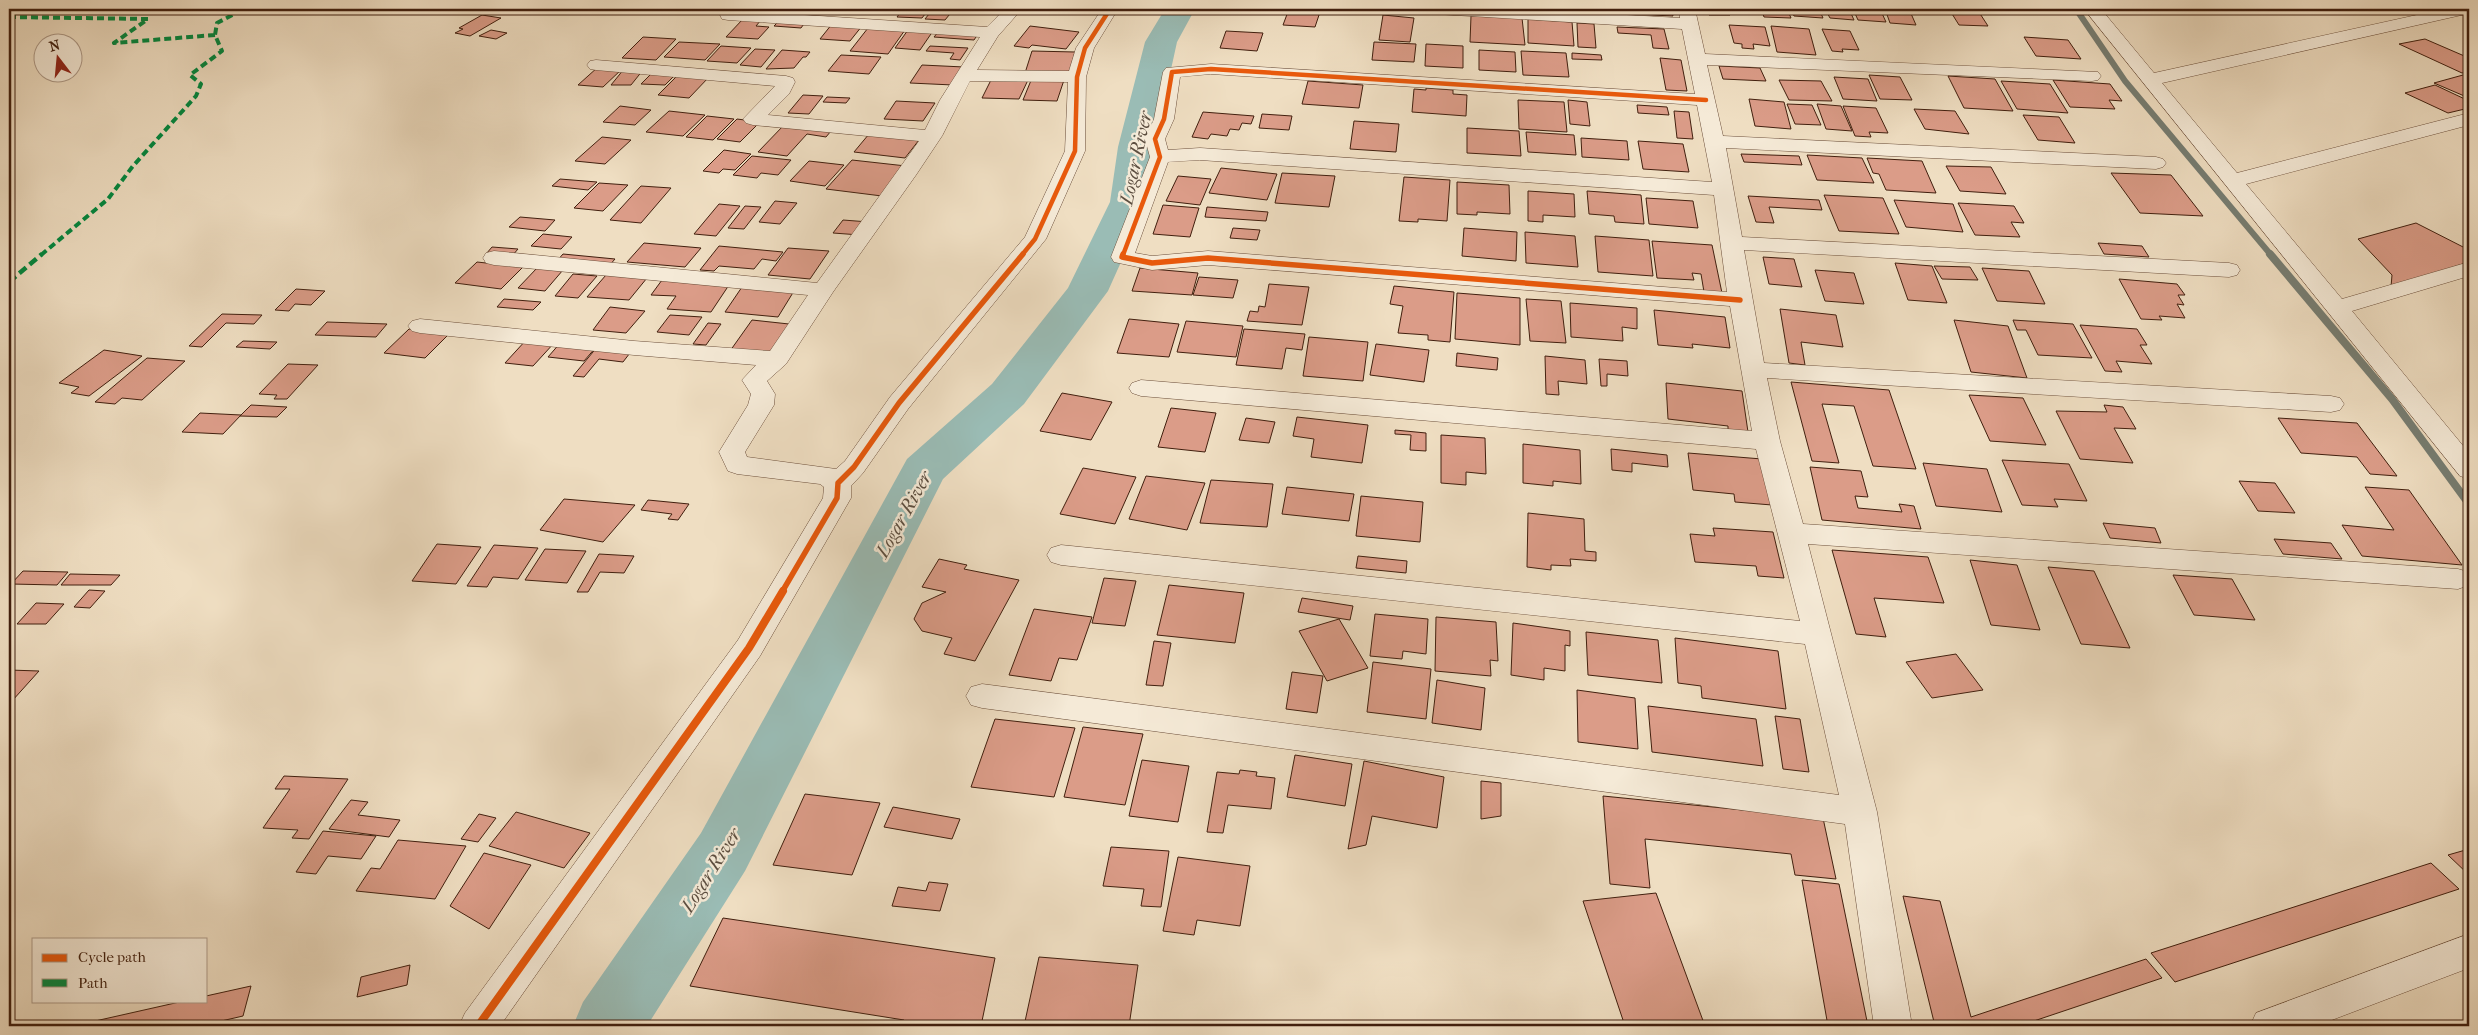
<svg xmlns="http://www.w3.org/2000/svg" width="2478" height="1035" font-family="'IM FELL French Canon',serif">
	<style>
		.lines { fill: none; stroke-linecap: round; stroke-linejoin: round }
		.stream-far1 { stroke: #767d72; stroke-width: 6 }
		.stream { stroke: #767d72; stroke-width: 8 }
		.river { fill: #9abcb5; fill-rule: evenodd }
		.building { fill: #db9c88; stroke: #411f0e }
		.street-casing { stroke: #6c4f3b; stroke-width: 1 }
		.street { fill: #f5ead7; fill-rule: evenodd }
		.quiet-far1 { stroke: #00873e; stroke-width: 4; stroke-dasharray: 7 4; stroke-linecap: butt }
		.quiet { stroke: #00873e; stroke-width: 4.5; stroke-dasharray: 9 4.5; stroke-linecap: butt }
		.cycleway-far2-casing { stroke: #f5ead7; stroke-width: 6 }
		.cycleway-far1-casing { stroke: #f5ead7; stroke-width: 9 }
		.cycleway-casing { stroke: #f5ead7; stroke-width: 11 }
		.cycleway-far2 { stroke: #e8590c; stroke-width: 4.5 }
		.cycleway-far1 { stroke: #e8590c; stroke-width: 5.5 }
		.cycleway { stroke: #e8590c; stroke-width: 8 }
		.labels { text-anchor: middle; stroke-width: 5; stroke-linejoin: round; paint-order: stroke }
		.water-label { font-size: 19px; font-style: italic; fill: #5c4e40; stroke: #f5ead7 }
	</style>
	<rect width="100%" height="100%" fill="#efdec2"/>
	<filter id="stains"><feTurbulence type="fractalNoise" baseFrequency=".004" numOctaves="4"/><feColorMatrix values="0 0 0 0 .2 0 0 0 0 .09 0 0 0 0 .02 0 0 0 .5 -.17"/></filter>
	<radialGradient id="worn" r=".72"><stop offset=".6" stop-color="#630" stop-opacity="0"/><stop offset="1" stop-color="#630" stop-opacity=".3"/></radialGradient>
	<g class="lines">
		<path class="stream-far1" d="M2076,9L2125,81L2271,255"/>
		<path class="stream" d="M2270,254L2392,399L2469,504"/>
		<path class="river" d="M1165,9H1195L1177,42L1154,147L1148,202L1108,291L1024,404L943,479L745,871L647,1026H573L583,1002L701,833L907,459L992,384L1068,288L1110,202L1118,147L1145,42Z"/>
	</g>
	<path class="building" d="M903,9H929L922,18L897,17Z
		M933,9H954L945,20L925,19Z
		M1289,9H1321L1315,27L1283,25Z
		M1630,9H1671L1673,16L1631,14Z
		M1707,9H1727L1730,15H1709Z
		M1731,9H1756L1758,13L1732,12Z
		M1761,9H1787L1791,18L1764,17Z
		M1791,9H1819L1823,18L1794,16Z
		M1825,9H1849L1854,20L1830,18Z
		M1853,9H1880L1886,22L1858,20Z
		M1885,9H1909L1916,25L1890,23Z
		M1949,9H1977L1988,26L1959,25Z
		M482,15L501,18L470,36L455,33L463,29L459,28Z
		M1383,15L1414,18L1410,42L1379,40Z
		M1471,16L1522,18L1525,45L1470,42Z
		M743,19L761,20L756,26L769,27L758,39L726,37Z
		M781,19L806,21L801,28L774,26Z
		M1528,19L1572,22L1574,46L1528,43Z
		M1577,23L1594,24L1596,48L1578,47Z
		M832,24L862,26L850,41L820,39Z
		M1729,25L1765,27L1770,46L1753,44L1754,49L1742,48V44L1734,43Z
		M1030,26L1079,32L1066,49L1032,45L1029,48L1014,46Z
		M1771,26L1809,29L1816,55L1777,52Z
		M1617,27L1664,29L1669,49L1653,48L1651,35L1618,33Z
		M868,28L905,30L888,54L850,51Z
		M1822,29L1850,31L1859,50L1842,49L1843,52L1832,51Z
		M491,30L507,33L496,39L479,36Z
		M908,30L933,31L920,50L895,48Z
		M939,31L978,34L974,40L934,37Z
		M1226,31L1263,33L1257,51L1220,48Z
		M643,37L676,39L656,60L622,58Z
		M2024,37L2068,40L2081,59L2036,56Z
		M2425,39L2469,58V72L2462,73L2399,44Z
		M679,42L720,44L705,60L664,57Z
		M1374,42L1416,44L1414,62L1372,60Z
		M1426,44L1463,46V68L1425,66Z
		M721,46L751,48L737,63L707,61Z
		M930,46L968,48L960,60L950,59L954,53L926,51Z
		M755,49L775,50L761,67L740,65Z
		M782,50L810,52L806,57H803L794,68L766,69Z
		M1479,50L1515,52L1516,72L1479,70Z
		M1032,51L1075,52L1069,74L1025,73Z
		M1521,51L1566,53L1569,77L1523,75Z
		M1572,53L1601,55L1602,60L1572,59Z
		M841,55L881,57L869,74L828,71Z
		M1660,58L1681,60L1687,91L1666,90Z
		M922,65L964,67L953,85L910,83Z
		M1719,66L1760,68L1766,81L1723,79Z
		M598,67L622,69L603,87L578,85Z
		M624,69L643,70L631,85H611Z
		M654,71L677,73L665,85L641,84Z
		M679,74L709,77L689,98L658,95Z
		M1869,75L1900,77L1912,100L1880,99Z
		M2463,75L2469,78V98L2434,83Z
		M1948,76L1995,79L2013,111L1964,108Z
		M1834,77L1868,79L1877,101L1843,99Z
		M992,78L1028,80L1019,99L982,98Z
		M1032,78L1064,80L1057,101L1023,100Z
		M1779,80L1821,81L1832,101L1789,100Z
		M2053,80L2110,84L2122,101L2109,100L2115,109L2070,107Z
		M1308,81L1363,85L1359,108L1302,104Z
		M2001,81L2050,84L2068,113L2017,109Z
		M2435,85L2469,101V108L2448,113L2405,93Z
		M1426,88L1453,90V94L1467,95L1466,116L1412,112L1414,89L1426,90Z
		M803,95L823,96L809,114L788,113Z
		M827,97L850,98L846,103L823,102Z
		M1749,99L1784,102L1791,129L1755,126Z
		M1518,100L1564,102L1567,132L1519,129Z
		M1568,100L1587,102L1590,126L1570,124Z
		M896,101L935,103L923,121L884,119Z
		M1787,104L1812,105L1821,125L1795,124Z
		M1817,104L1841,106L1852,131L1826,129Z
		M1637,105L1667,107L1669,115L1638,113Z
		M620,106L651,110L635,125L603,122Z
		M1843,106L1876,108L1888,133L1869,132L1871,137L1855,136Z
		M1914,109L1955,111L1969,134L1925,129Z
		M669,111L705,115L683,136L646,132Z
		M1674,111L1689,112L1693,139L1677,138Z
		M1203,112L1254,116L1251,124L1242,123L1239,130L1230,129L1227,136L1211,134L1208,139L1192,137Z
		M1262,114L1292,116L1289,130L1259,128Z
		M2023,115L2059,117L2075,143L2038,140Z
		M707,116L734,119L713,140L686,137Z
		M737,119L760,122L740,142L717,139Z
		M1354,121L1399,124L1396,152L1350,149Z
		M784,125L831,131L826,137L807,134L787,156L758,152Z
		M1467,128L1519,131L1521,156L1467,153Z
		M1526,132L1574,135L1576,155L1528,152Z
		M869,134L919,140L905,158L854,152Z
		M602,137L631,140L605,164L575,161Z
		M1581,138L1627,141L1629,160L1582,157Z
		M1638,141L1683,144L1689,172L1643,169Z
		M724,150L751,154L735,170L723,169L719,173L703,171Z
		M1741,154L1799,156L1802,165L1744,162Z
		M1807,155L1862,158L1874,183L1817,180Z
		M752,156L791,160L778,175L761,173L757,178L733,175Z
		M1867,158L1922,161L1936,193L1886,190L1879,174L1873,173Z
		M852,160L906,166L882,196L826,189Z
		M809,161L844,165L825,186L790,181Z
		M1946,166L1991,167L2006,194L1960,191Z
		M1221,168L1277,174L1267,200L1209,193Z
		M1282,173L1335,176L1329,207L1275,203Z
		M2111,173L2171,175L2203,216L2140,213Z
		M1178,176L1211,179L1200,205L1166,201Z
		M1404,177L1450,180L1447,221L1418,219V222L1399,221Z
		M560,179L597,182L588,190L552,186Z
		M1457,182L1509,185L1510,214L1477,212V215L1457,214Z
		M599,183L628,185L603,211L574,208Z
		M641,186L671,188L641,223L610,220Z
		M1528,191L1574,194L1575,217L1543,215V222L1528,221Z
		M1587,191L1641,195L1644,224L1615,222L1614,216L1589,214Z
		M1824,195L1883,198L1899,234L1839,231Z
		M1748,196L1819,200L1822,210L1769,207L1774,223L1756,222Z
		M1646,198L1693,201L1698,228L1649,224Z
		M1894,200L1953,204L1963,232L1906,227Z
		M775,201L797,203L780,224L759,222Z
		M1958,203L2014,206L2024,223L2011,222L2020,237L1975,235Z
		M719,204L740,206L716,236L694,234Z
		M1163,205L1199,208L1190,237L1153,234Z
		M745,206L761,207L744,229L728,228Z
		M1207,207L1268,212L1266,221L1205,217Z
		M520,217L555,220L545,231L509,227Z
		M843,220L869,222L860,235L833,233Z
		M2416,223L2469,250V262L2391,287L2392,275L2358,239Z
		M1233,228L1260,230L1257,240L1230,238Z
		M1464,228L1517,232L1516,261L1462,256Z
		M1525,232L1575,236L1578,267L1526,263Z
		M543,234L572,237L561,249L531,246Z
		M1595,236L1649,240L1653,276L1598,272Z
		M1652,241L1712,245L1722,293L1704,292L1701,274L1692,273L1694,280L1657,278Z
		M644,243L701,248L685,267L627,262Z
		M2098,243L2142,246L2149,257L2104,254Z
		M719,246L783,252L776,261L762,259L754,269L719,266L714,271L700,270Z
		M492,247L518,249L512,256L486,254Z
		M788,248L829,251L810,279L768,275Z
		M563,254L615,259L608,267L556,262Z
		M1763,257L1794,259L1802,287L1769,284Z
		M477,262L523,267L501,289L455,283Z
		M1895,263L1932,266L1947,303L1908,300Z
		M1934,266L1970,267L1978,280L1942,279Z
		M537,268L563,270L545,291L518,288Z
		M1140,268L1198,273L1192,295L1132,291Z
		M1982,268L2029,271L2045,304L1997,301Z
		M1815,270L1854,273L1864,304L1825,301Z
		M573,274L597,276L578,298L555,296Z
		M606,275L647,278L629,300L587,297Z
		M1199,277L1238,280L1233,298L1193,295Z
		M2119,279L2177,284L2185,295H2178L2184,305L2177,304L2185,318L2159,316L2162,320L2141,319Z
		M662,280L729,285L711,312L667,309L676,296L651,295Z
		M1269,284L1309,287L1302,325L1247,321L1250,311L1258,312L1259,306L1265,307Z
		M1394,286L1454,292L1450,342L1428,340V335L1398,333L1403,306L1390,304Z
		M742,287L794,291L778,317L725,312Z
		M296,289L325,291L311,305L295,304L289,311L275,310Z
		M1457,293L1520,298V345L1455,339Z
		M504,299L541,302L533,310L497,307Z
		M1526,299L1561,301L1566,343L1530,341Z
		M1570,303L1637,308V329L1622,327L1623,341L1571,337Z
		M610,307L645,311L626,333L593,330Z
		M1780,309L1836,315L1843,347L1801,342L1805,365L1789,363Z
		M1654,310L1725,317L1730,348L1692,344L1693,348L1658,345Z
		M222,314L262,315L254,324L226,323L202,347L189,346Z
		M670,315L702,317L689,335L657,332Z
		M1129,319L1179,324L1169,357L1117,353Z
		M752,320L789,324L768,355L730,351Z
		M1954,320L2008,326L2027,378L1971,372Z
		M2013,320L2073,324L2092,358L2038,355L2026,330H2017Z
		M1186,321L1243,326L1236,357L1177,352Z
		M327,322L387,324L376,337L315,335Z
		M708,323L721,324L706,345L693,344Z
		M2080,325L2137,329L2147,345H2140L2152,364L2116,361L2122,372L2105,371Z
		M409,329L450,333L425,358L384,353Z
		M1244,329L1305,334L1302,350L1286,348L1282,369L1236,365Z
		M1309,337L1368,342L1363,381L1303,376Z
		M527,339L555,342L533,366L505,363Z
		M243,341L277,342L270,349L236,347Z
		M561,342L597,346L584,361L548,357Z
		M1376,344L1429,350L1424,382L1370,375Z
		M598,346L633,349L623,362L599,359L584,377L573,376Z
		M104,350L142,356L89,396L71,393L79,387L59,383Z
		M1457,353L1498,358L1497,370L1456,366Z
		M1545,356L1585,360L1587,384L1558,381L1559,395L1546,394Z
		M147,358L185,361L142,400L122,398L115,404L95,402Z
		M1599,359L1627,361L1628,376L1607,374V386H1601Z
		M288,364L318,365L287,399H274L277,395L259,394Z
		M1791,382L1889,390L1916,469L1873,466L1854,406L1822,404L1839,463L1812,461Z
		M1666,383L1742,391L1748,432L1728,430V426L1668,419Z
		M1062,393L1112,402L1091,440L1040,431Z
		M1969,395L2023,398L2046,445L1990,441Z
		M251,405L287,407L277,417L240,416Z
		M2104,405L2123,407L2136,429L2114,428L2133,463L2080,459L2056,411L2107,412Z
		M1171,408L1216,413L1205,452L1158,447Z
		M200,413L241,415L223,434L182,432Z
		M1297,417L1368,425L1362,463L1311,457L1314,439L1293,436Z
		M1246,418L1275,422L1269,443L1239,440Z
		M2278,418L2357,423L2397,476L2370,474L2357,457L2301,453Z
		M1395,430L1426,433V451L1410,450L1411,435L1395,434Z
		M1441,435L1485,438L1486,474L1466,472V485L1441,483Z
		M1523,444L1580,450L1581,484L1553,481V486L1523,483Z
		M1611,449L1667,455L1668,467L1632,463V472L1612,470Z
		M1688,453L1762,459L1772,505L1735,502L1734,494L1693,490Z
		M2002,460L2069,464L2087,501L2054,499L2058,507L2022,505Z
		M1923,463L1987,469L2002,512L1936,506Z
		M1810,467L1861,471L1868,497L1855,496L1858,508L1902,512L1899,504L1914,506L1921,529L1822,520Z
		M1083,468L1136,477L1115,524L1060,514Z
		M1146,476L1205,483L1187,530L1129,519Z
		M1211,480L1273,484L1267,527L1200,523Z
		M2239,481L2275,483L2295,513L2258,511Z
		M1287,487L1354,494L1349,521L1282,514Z
		M2365,487L2409,490L2462,565L2362,556L2342,525L2394,530Z
		M1361,496L1423,502L1420,542L1356,536Z
		M564,499L635,505L603,542L540,530Z
		M648,500L689,504L678,520L668,519L672,514L641,510Z
		M1528,513L1584,519L1585,551L1596,552V561L1570,559L1571,566L1551,565V570L1527,567Z
		M2103,523L2155,528L2161,543L2110,538Z
		M1713,528L1773,532L1784,578L1758,576L1756,566L1695,562L1690,534L1715,536Z
		M2274,539L2331,543L2342,559L2283,554Z
		M437,544L481,547L456,584L412,581Z
		M494,545L538,548L518,579L493,577L487,587L467,586Z
		M545,549L586,551L567,583L525,580Z
		M1832,550L1928,557L1944,603L1874,598L1886,637L1856,634Z
		M599,554L634,556L624,573L600,572L588,592H577Z
		M1358,556L1407,561L1406,573L1356,568Z
		M939,559L967,565L964,569L1019,580L975,661L944,654L952,638L922,631L914,619L922,603L946,592L922,587Z
		M1970,560L2017,565L2040,630L1991,625Z
		M2048,567L2094,571L2130,648L2081,644Z
		M23,571L68,572L57,585L11,584Z
		M70,574L120,575L111,585H61Z
		M2173,575L2232,579L2255,620L2194,615Z
		M1104,578L1136,581L1125,626L1092,623Z
		M1169,585L1244,593L1235,643L1157,635Z
		M89,590L105,591L90,608L74,607Z
		M1302,598L1353,606L1350,620L1298,612Z
		M36,603L64,604L46,624H17Z
		M1034,609L1092,617L1077,660L1059,658L1051,681L1009,675Z
		M1375,614L1428,619L1426,654L1403,651L1402,659L1370,656Z
		M1436,617L1496,622L1498,661L1490,660L1491,676L1435,671Z
		M1339,619L1368,668L1327,681L1299,631Z
		M1513,623L1570,631V646L1565,645V671L1544,668V680L1511,675Z
		M1586,632L1658,640L1662,683L1588,675Z
		M1675,638L1778,651L1786,709L1702,698L1701,686L1678,683Z
		M1154,641L1171,643L1163,686L1146,685Z
		M1956,654L1983,690L1932,698L1906,662Z
		M1373,662L1431,669L1426,719L1367,712Z
		M9,670L39,671L12,701H9Z
		M1292,672L1323,676L1317,713L1286,709Z
		M1437,680L1485,688L1481,730L1432,723Z
		M1577,690L1635,698L1638,749L1578,742Z
		M1648,706L1756,719L1763,766L1652,752Z
		M1775,716L1800,719L1809,772L1783,769Z
		M995,719L1075,728L1054,797L971,787Z
		M1083,727L1143,734L1125,805L1064,797Z
		M1295,755L1352,764L1345,806L1287,797Z
		M1142,760L1189,766L1178,822L1129,816Z
		M1364,761L1444,777L1437,828L1372,816L1366,845L1348,849Z
		M1240,770L1257,772L1256,776L1275,778L1271,809L1228,805L1223,833L1207,832L1217,772L1239,774Z
		M284,776L348,779L309,839L292,838L298,830L263,828L290,789H275Z
		M1481,781L1501,783V816L1481,819Z
		M805,794L880,803L852,875L773,865Z
		M1603,796L1823,818L1836,879L1795,875L1791,854L1645,839L1650,888L1610,884Z
		M351,800L368,802L358,815L400,820L389,837L329,829Z
		M893,807L960,819L952,839L884,827Z
		M516,812L590,833L564,868L489,846Z
		M479,814L496,818L478,842L461,839Z
		M323,831L376,836L361,859L328,856L316,874L296,872Z
		M398,840L466,846L435,899L356,891L371,868L380,869Z
		M1111,847L1169,851L1161,907L1141,906L1144,889L1103,886Z
		M2469,849V875L2448,855Z
		M484,853L531,865L489,929L450,906Z
		M1178,857L1250,866L1240,926L1197,920L1194,935L1163,931Z
		M2431,863L2459,889L2175,982L2151,953Z
		M1802,880L1839,884L1868,1026H1828Z
		M929,882L948,884L940,911L892,906L898,887L926,891Z
		M1656,893L1705,1026H1625L1583,901Z
		M1903,896L1940,901L1971,1017L2146,959L2162,978L2019,1026H1935Z
		M723,918L995,958L981,1026H902L904,1020L690,986Z
		M1039,957L1138,965L1129,1026H1024Z
		M410,965L407,985L357,997L361,977Z
		M251,986L243,1016L217,1022L215,1026H73L184,1001H206V996Z"/>
	<g class="lines">
		<defs>
			<path id="street" d="M1005,9H1022L998,36L977,70L1069,71L1076,48L1102,9H1118L1094,48L1086,77L1085,151L1046,239L908,409L863,473L851,486V498L760,656L500,1026H459L465,1013L738,640L823,498L824,487L820,484L737,474L728,471L719,452L748,405L751,394L742,380L756,365L634,355L420,333L412,331L408,326L412,321L420,319L634,341L770,351L808,295L494,265L486,263L483,258L486,253L494,251L817,283L919,141L753,125L746,123L743,119L775,86L596,70L590,69L587,65L590,61L596,60L786,76L793,78L795,82L789,94L768,115L925,130L940,100L980,37L728,20L722,19L720,15L722,11L728,10L987,27ZM970,81L1068,82L1065,151L1025,237L890,397L845,461L836,469L747,457L745,452L774,405L775,394L767,381L786,364L833,292L916,175L942,136Z
				M1429,9H1519L1680,18L1679,9H1695L1705,54L2098,72L2101,76L2098,80L2092,81L1707,65L1723,136L2156,157L2163,159L2166,163L2163,167L2156,169L1726,148L1742,237L2229,263L2237,265L2240,270L2237,275L2229,277L1744,250L1764,363L2331,396L2340,398L2344,404L2340,410L2331,412L1767,378L1780,441L1803,524L2458,569L2468,572L2469,585L2458,589L1808,544L1877,812L1912,1026H1874L1845,824L982,708L971,705L966,696L971,687L982,684L1839,795L1805,644L1061,565L1051,562L1047,555L1051,548L1061,545L1800,621L1756,449L1141,396L1132,393L1129,388L1132,383L1141,380L1752,431L1730,306L1208,265L1152,270L1114,262L1111,257L1150,157L1145,139L1154,119L1163,72L1166,68L1211,64L1695,94L1682,29L1437,14L1431,13ZM1211,74L1697,105L1712,182L1200,148L1168,150L1165,139L1174,119L1180,77ZM1200,160L1714,195L1727,292L1208,251L1152,256L1135,253L1168,162Z
				M2084,9H2101L2154,73L2444,9H2469V13L2466,14L2162,83L2237,173L2469,113V125L2246,184L2342,299L2469,262V276L2352,311L2469,453V479L2460,476Z
				M2469,934V968L2316,1026H2250L2256,1013Z"/>
		</defs>
		<use href="#street" class="street-casing"/>
		<use href="#street" class="street"/>
		<path class="quiet-far1" d="M9,17L148,19L114,43L215,35
			M41,255L108,199L133,166L196,96L201,84L190,75L222,51L215,35L217,23L244,9"/>
		<path class="quiet" d="M9,282L42,254"/>
		<defs>
			<path id="cycleway-far2" d="M1022,255L1035,239L1075,151L1077,77L1085,48L1110,9
				M1123,255L1160,157L1155,139L1164,119L1172,72L1211,69L1706,100"/>
			<path id="cycleway-far1" d="M1123,254L1122,257L1152,263L1208,258L1740,300
				M782,592L837,498L838,483L854,467L899,403L1023,254"/>
			<path id="cycleway" d="M478,1026L749,648L783,591"/>
		</defs>
		<use href="#cycleway-far2" class="cycleway-far2-casing"/>
		<use href="#cycleway-far1" class="cycleway-far1-casing"/>
		<use href="#cycleway" class="cycleway-casing"/>
		<use href="#cycleway-far2" class="cycleway-far2"/>
		<use href="#cycleway-far1" class="cycleway-far1"/>
		<use href="#cycleway" class="cycleway"/>
	</g>
	<g class="labels">
		<g class="water-label">
			<text transform="translate(1135 158) rotate(-78)" y="7">Logar River</text>
			<text transform="translate(903 514) rotate(-61)" y="7">Logar River</text>
			<text transform="translate(710 870) rotate(-58)" y="7">Logar River</text>
		</g>
	</g>
	<rect width="2478" height="1035" fill="none" stroke="#efdec2" stroke-width="30"/>
	<rect x="10" y="10" width="2458" height="1015" fill="none" stroke="#411f0e" stroke-width="2.5"/>
	<rect x="15" y="15" width="2448" height="1005" fill="none" stroke="#411f0e"/>
	<rect x="32" y="938" width="175" height="65" fill="#f5ead7" stroke="#ad9987"/>
	<rect x="42" y="954" width="25" height="8" fill="#e8590c" stroke="#ad9987"/>
	<text x="78" y="962" font-size="15" fill="#411f0e">Cycle path</text>
	<rect x="42" y="979" width="25" height="8" fill="#00873e" stroke="#ad9987"/>
	<text x="78" y="988" font-size="15" fill="#411f0e">Path</text>
	<g transform="translate(58 58) rotate(344)"><circle r="24" fill="#f5ead7" stroke="#ad9987"/>
	<path d="M0-4L9 19L0 12L-9 19Z" fill="#8f2418"/>
	<text y="-8" font-size="14" font-weight="bold" text-anchor="middle" fill="#411f0e">N</text>
	</g>
	<rect width="100%" height="100%" filter="url(#stains)"/>
	<rect width="100%" height="100%" fill="url(#worn)"/>
</svg>
